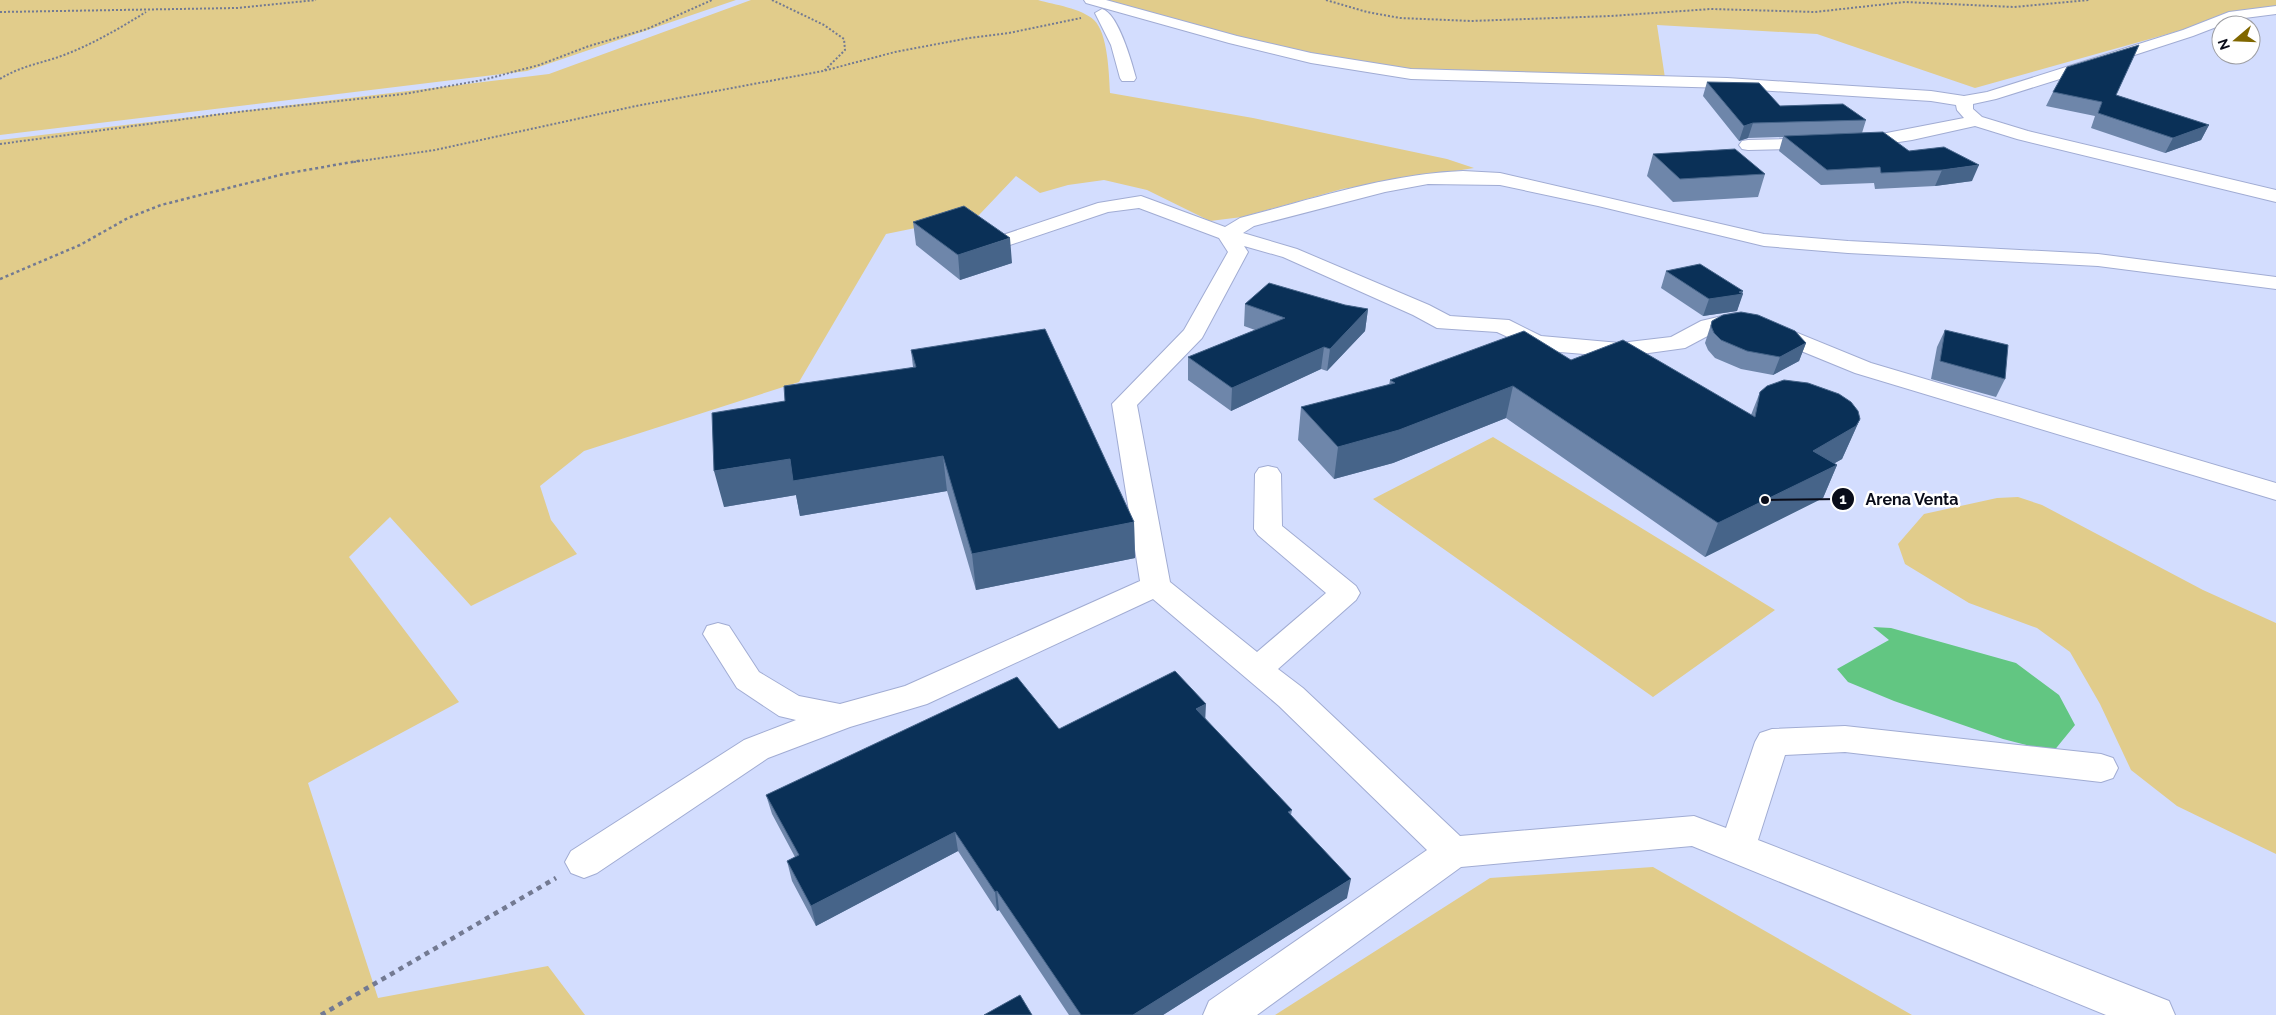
<svg xmlns="http://www.w3.org/2000/svg" width="2276" height="1015" font-family="Raleway,sans-serif">
	<style>
		.green { fill: #e1cc8b }
		.water { fill: #62c682 }
		.lines { fill: none; stroke-linecap: round; stroke-linejoin: round }
		.minor-casing { stroke: #a1acd3; stroke-width: 2 }
		.path-far2 { stroke: #737a92; stroke-width: 2; stroke-dasharray: 2 2; stroke-linecap: butt }
		.path-far1 { stroke: #737a92; stroke-width: 2.5; stroke-dasharray: 3 3; stroke-linecap: butt }
		.path { stroke: #737a92; stroke-width: 4.5; stroke-dasharray: 5 5; stroke-linecap: butt }
		.minor { fill: #fff; fill-rule: evenodd }
		.wall { fill: #6e86aa }
		.shaded-wall { fill: #466489 }
		.building { fill: #0a3057; stroke: #466489 }
		.leader { fill: none; stroke: #090c19; stroke-width: 2 }
		.callout-dot { fill: #090c19; stroke: #fff; stroke-width: 2 }
		.mark-label { font-size: 15px; text-anchor: middle; font-weight: bold; fill: #fff }
		.callout-label { font-size: 16px; text-anchor: middle; font-weight: bold; fill: #090c19; stroke: #fff; stroke-width: 5; stroke-linejoin: round; paint-order: stroke }
	</style>
	<rect width="100%" height="100%" fill="#d3ddfe"/>
	<path class="green" d="M0,0H736L527,71L0,135Z
		M751,0H1038C1055,5 1081,8 1094,20C1108,33 1109,75 1110,93L1253,118L1447,159L1474,168L1342,189L1242,217L1210,221L1147,190L1104,180L1068,185L1040,193L1016,176L979,215L886,234L799,382L584,451L540,486L551,520L577,554L471,606L390,517L349,557L459,702L308,783L378,998L548,966L585,1015H0V140L549,74Z
		M1106,0H2276V7L2257,9L1975,88L1817,34L1657,25L1665,78L1418,71L1316,54L1236,38Z
		M1493,437L1775,610L1653,697L1373,499Z
		M2018,497L2042,505L2203,590L2276,623V854L2177,806L2131,770L2100,704L2070,652L2037,628L1969,603L1905,564L1898,544L1924,514L1997,498Z
		M1653,867L1912,1015H1275L1490,878Z"/>
	<path class="water" d="M1873,627L1891,628L2016,663L2059,695L2075,725L2053,752L2003,739L1894,701L1848,682L1837,669L1889,640Z"/>
	<g class="lines">
		<defs>
			<path id="minor" d="M1084,0H1106L1237,36L1311,53L1411,69L1727,78L1931,91L1964,96L1987,92L2183,30L2229,12L2276,6V14L2237,19L2193,36L2079,73L1996,99L1973,104V109L1982,117L2028,131L2276,190V202L2017,139L1975,126L1912,140L1866,147L1748,150L1742,149L1739,145L1742,141L1748,140L1866,137L1964,118L1957,110L1956,105L1931,101L1727,88L1411,79L1311,63L1229,43L1086,3Z
				M1102,9C1118,13 1132,63 1136,78L1134,81H1122L1120,78L1111,45L1095,13Z
				M1463,171L1500,173L1764,234L1848,241L2098,254L2276,277V289L2098,266L1848,253L1764,246L1598,206L1500,185L1428,184L1385,192L1254,226L1243,233L1297,249L1429,305L1450,316L1509,320L1541,336L1620,343L1671,337L1701,321L1735,313L1768,321L1871,363L2276,483V500L1855,373L1752,331L1735,327L1717,331L1685,348L1620,357L1536,350L1497,332L1437,328L1413,315L1283,257L1244,246L1248,252L1202,338L1137,405L1170,582L1257,652L1326,593L1258,535L1254,529L1255,474L1259,468L1268,466L1277,468L1281,474L1282,526L1356,586L1360,593L1356,600L1278,669L1303,688L1460,836L1694,816L1726,828L1755,742L1760,733L1772,729L1845,726L2101,754L2113,758L2118,768L2113,778L2101,782L1845,752L1785,755L1758,840L2169,1001L2175,1015H2106L1692,846L1461,867L1257,1015H1203L1209,1001L1427,850L1279,706L1153,599L927,704L850,727L768,758L597,873L584,878L571,873L565,862L571,851L744,740L796,720L779,716L737,688L703,634L707,626L718,623L729,626L759,672L799,696L840,704L905,686L1140,581L1112,404L1184,330L1228,252L1219,238L1139,208L1108,212L1001,248L994,246L991,242L994,238L1098,203L1141,196L1225,227L1240,218C1313,199 1387,174 1463,171Z"/>
		</defs>
		<use href="#minor" class="minor-casing"/>
		<path class="path-far2" d="M772,0L824,25L844,39L845,50L824,71
			M1326,0L1367,12L1400,18L1471,21L1611,16L1711,9L1815,12L1905,2L2014,7L2089,0
			M0,12L237,8L316,0
			M0,79C20,66 43,63 64,55C93,44 120,28 146,12
			M0,144L237,112L404,94L483,80L539,65L589,46L647,29L712,0
			M354,162L435,150L636,106L823,71L895,52L969,38L1009,33L1081,18"/>
		<path class="path-far1" d="M0,279L80,245L128,218L161,205L284,174L363,160"/>
		<path class="path" d="M321,1015L556,878"/>
		<use href="#minor" class="minor"/>
	</g>
	<path class="wall" d="M1707,82L1780,106L1866,120L1862,133L1909,151L1972,181L1935,186L1875,189L1874,183L1821,185L1779,151L1783,137L1748,138L1739,141L1703,96Z
		M2053,92L2116,95L2209,125L2201,140L2165,153L2091,128L2095,116L2046,106Z
		M1653,154L1765,174L1758,197L1673,202L1647,176Z
		M913,222L1012,263L960,280L916,245Z
		M1666,271L1743,291L1737,311L1703,316L1661,288Z
		M1245,304L1345,305L1368,309L1365,331L1327,371L1321,369L1231,411L1188,380V357L1255,330L1244,326Z
		M1712,321L1806,343L1799,361L1773,375L1741,369L1715,358L1708,350L1705,343Z
		M1945,330L2005,379L1996,397L1931,379L1937,347Z
		M911,350L1134,522L1135,558L976,590L947,491L800,516L796,495L724,507L785,401L913,367Z
		M1571,360L1751,415L1760,392L1860,419L1842,459L1834,463L1837,465L1823,498L1705,557L1506,418L1393,463L1334,479L1298,440L1301,407L1389,385L1390,380Z
		M1205,718L1292,810L1291,815L1347,898L1163,1015H1069L999,910L997,911L958,851L816,926L792,881L787,861L795,857L772,814L766,795L1059,729Z"/>
	<path class="shaded-wall" d="M1753,123L1748,138L1739,141L1744,126Z
		M2209,125L2201,140L2165,153L2173,138Z
		M1979,165L1972,181L1935,186L1942,170Z
		M1010,238L1012,263L960,280L958,255Z
		M1743,291L1741,295L1743,294L1737,311L1703,316L1709,299Z
		M1368,309L1365,331L1327,371L1330,349Z
		M1806,343L1799,361L1773,375L1780,357Z
		M1324,347L1321,369L1231,411L1232,388Z
		M1513,386L1506,418L1393,463L1334,479L1338,447Z
		M1860,419L1842,459L1808,479L1837,465L1823,498L1705,557L1718,523L1813,451Z
		M943,456L947,491L800,516L796,495L724,507L714,471L790,459Z
		M1134,522L1135,558L976,590L972,554Z
		M1206,704L1205,724L1196,709Z
		M955,832L958,851L816,926L811,906Z
		M1351,879L1347,898L1163,1015H1133Z
		M997,891L999,910L997,911L995,892Z"/>
	<path class="building" d="M2139,45L2116,95L2209,125L2173,138L2098,113L2102,102L2053,92L2067,67Z
		M1707,82L1759,83L1780,106L1843,104L1866,120L1753,123L1744,126Z
		M1883,132L1909,151L1944,147L1979,165L1942,170L1881,173L1880,167L1827,170L1784,136Z
		M1735,149L1765,174L1680,179L1653,154Z
		M964,206L1010,238L958,255L913,222Z
		M1700,264L1743,291L1739,292L1743,294L1709,299L1666,271Z
		M1269,283L1345,305L1368,309L1330,349L1324,347L1232,388L1188,357L1285,318L1245,304Z
		M1741,312L1758,315L1795,331L1806,343L1780,357L1747,351L1721,340L1714,333L1711,326L1712,321L1723,315Z
		M1045,329L1134,522L972,554L943,456L793,481L790,459L714,471L712,413L785,401L784,386L916,367L911,350Z
		M1945,330L2008,345L2005,379L1940,361Z
		M1524,331L1571,360L1623,340L1755,417L1760,392L1767,386L1784,380L1808,383L1839,394L1851,402L1858,411L1860,419L1856,426L1813,451L1837,465L1718,523L1513,386L1399,430L1338,447L1301,407L1395,383L1390,380Z
		M1175,671L1206,704L1196,709L1292,810L1288,812L1351,879L1133,1015H1081L997,891L995,892L955,832L811,906L787,861L799,855L766,795L1017,677L1059,729Z
		M1020,995L1032,1015H984Z"/>
	<path class="leader" d="M1765 500L1843 499"/>
	<g class="callout-dot">
		<circle cx="1765" cy="500" r="5"/>
		<circle cx="1843" cy="499" r="12"/>
	</g>
	<g class="mark-label">
		<text x="1843" y="504">1</text>
	</g>
	<g class="callout-label">
		<text x="1912" y="505">Arena Venta</text>
	</g>
	<g transform="translate(2236 40) rotate(251)"><circle r="24" fill="#ffffff" stroke="#9d9ea3"/>
	<path d="M0-4L9 19L0 12L-9 19Z" fill="#806700"/>
	<text y="-8" font-size="14" font-weight="bold" text-anchor="middle" fill="#090c19">N</text>
	</g>
</svg>
